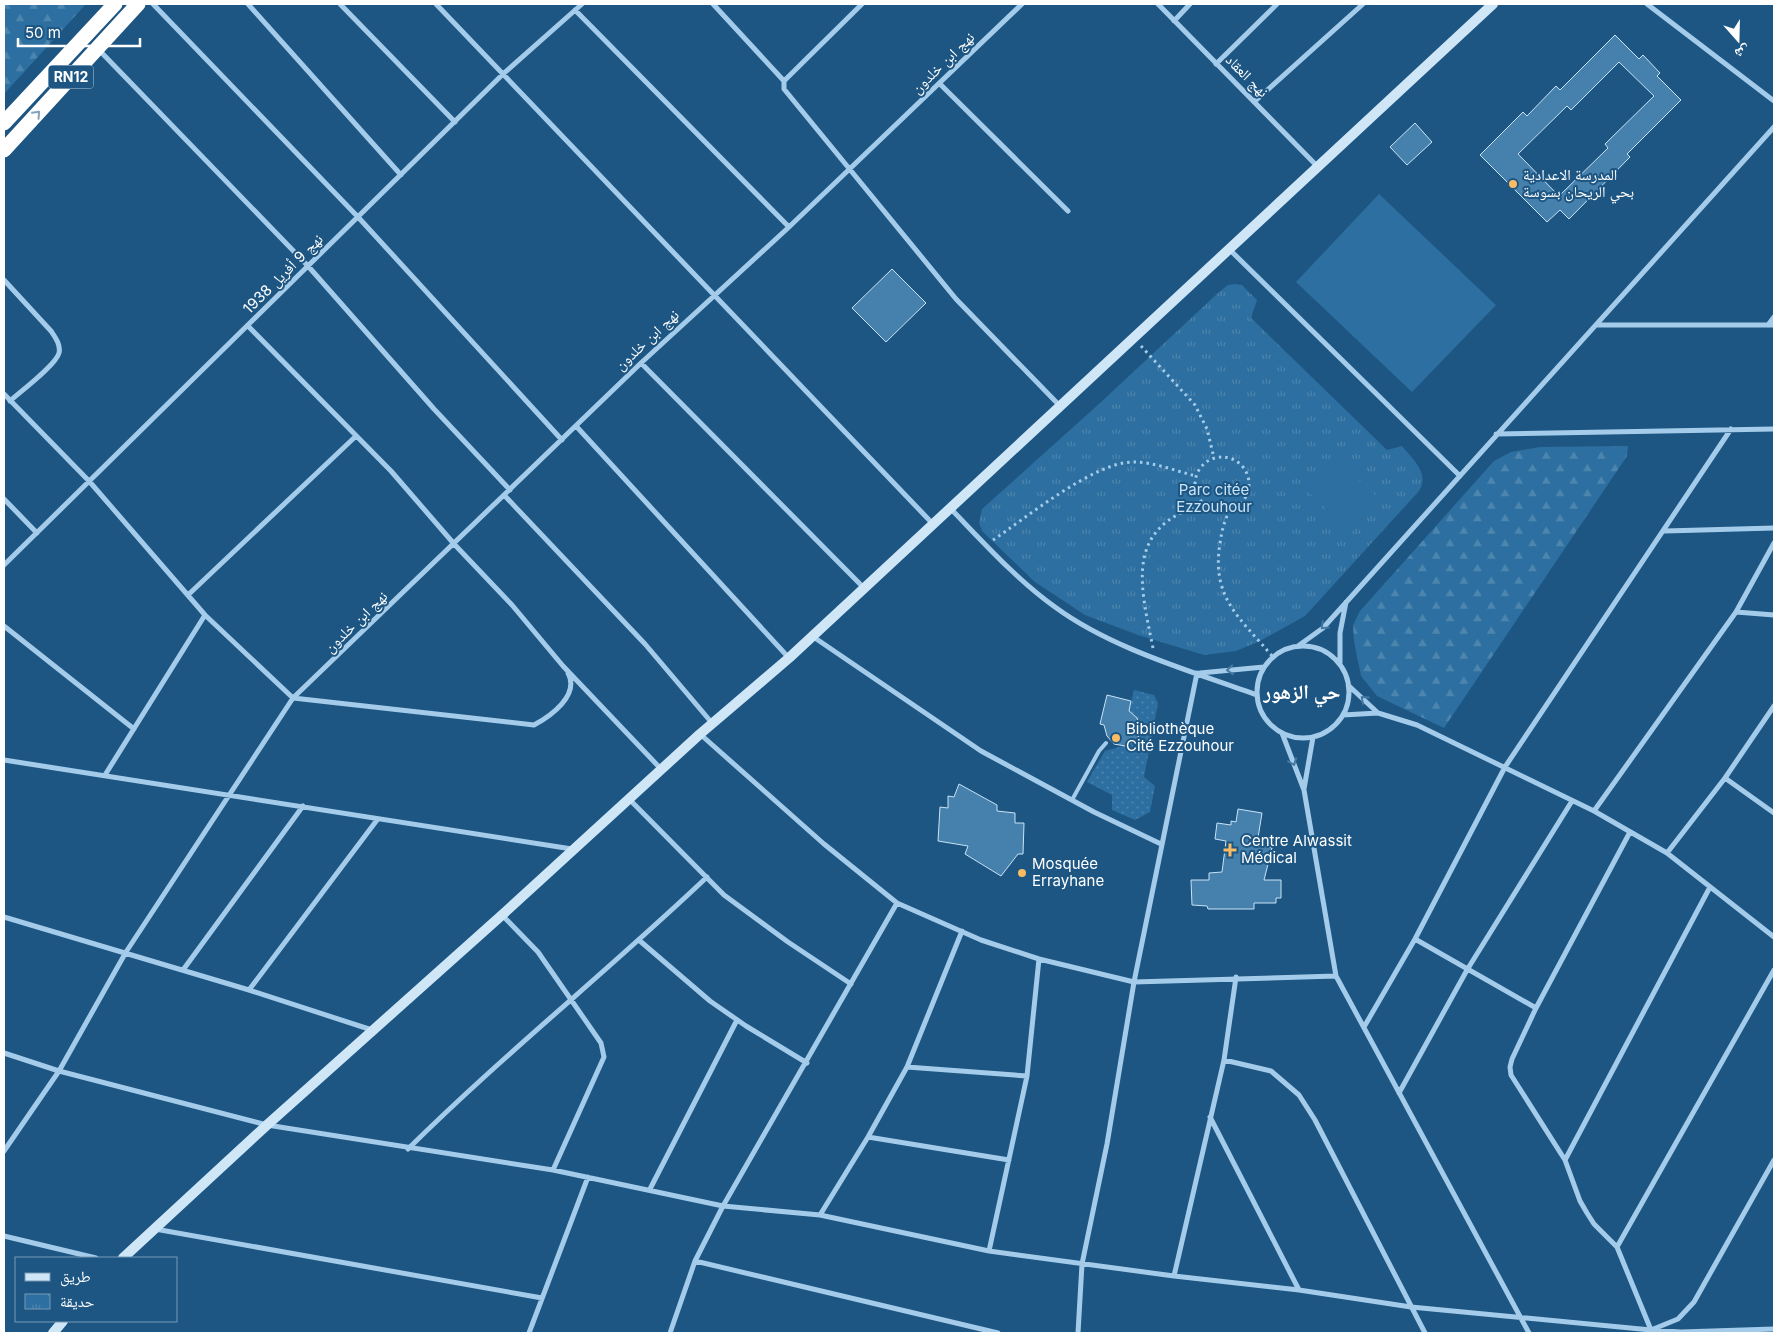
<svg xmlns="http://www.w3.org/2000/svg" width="1778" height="1337" font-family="Inter,'Noto Naskh Arabic',sans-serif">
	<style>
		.grass { fill: url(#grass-dots) }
		.forest { fill: url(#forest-firs) }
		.park { fill: url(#park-tufts) }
		.garden { fill: #2d6fa0 }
		.building { fill: #4680ac; stroke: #c8e3f7; fill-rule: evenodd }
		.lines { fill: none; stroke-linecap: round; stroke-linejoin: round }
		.path { stroke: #a4ccea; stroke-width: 3; stroke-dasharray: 2.5 4; stroke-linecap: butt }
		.lane { stroke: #a4ccea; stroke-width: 4 }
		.street { stroke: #a4ccea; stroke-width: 5 }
		.secondary { stroke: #cfe6f7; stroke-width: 10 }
		.highway { stroke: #fff; stroke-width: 15 }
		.oneway { stroke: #83a2bb }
		.oneway2 { stroke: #4679a2 }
		.poi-dot { fill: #f9bb63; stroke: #1d5683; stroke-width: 2 }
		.labels { text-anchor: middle; stroke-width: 4; stroke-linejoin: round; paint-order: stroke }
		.shield { fill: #1d5683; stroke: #bbccda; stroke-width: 1 }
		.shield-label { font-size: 14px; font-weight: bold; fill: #fff }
		.street-label { font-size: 15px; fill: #fff; stroke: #1d5683 }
		.poi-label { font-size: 15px; fill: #fff; stroke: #1d5683; text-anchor: start }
		.park-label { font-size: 15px; fill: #c8e3f7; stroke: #1d5683 }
		.district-label { font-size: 20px; font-weight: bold; fill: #fff; stroke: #1d5683 }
	</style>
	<defs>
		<pattern id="grass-dots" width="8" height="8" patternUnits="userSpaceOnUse" patternTransform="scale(1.25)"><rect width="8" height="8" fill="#2d6fa0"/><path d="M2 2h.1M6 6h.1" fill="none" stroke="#4c85ae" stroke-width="1.8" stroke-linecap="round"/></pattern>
		<pattern id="forest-firs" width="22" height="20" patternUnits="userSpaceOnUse" patternTransform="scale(1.25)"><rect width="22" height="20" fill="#2d6fa0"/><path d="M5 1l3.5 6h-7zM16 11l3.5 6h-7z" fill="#4c85ae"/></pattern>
		<pattern id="park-tufts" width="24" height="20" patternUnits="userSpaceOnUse" patternTransform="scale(1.25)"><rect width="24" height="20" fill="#2d6fa0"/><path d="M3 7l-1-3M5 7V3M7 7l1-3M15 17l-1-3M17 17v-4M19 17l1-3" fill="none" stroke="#4c85ae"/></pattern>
	</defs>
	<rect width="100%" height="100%" fill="#1d5683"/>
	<path class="grass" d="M1134,690L1154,695L1158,703L1144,777L1155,786L1150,812L1135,820L1112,810V795L1087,782L1105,751L1130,744L1138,738L1139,723L1129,712Z"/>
	<path class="forest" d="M4,4H86L4,94Z
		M1628,446L1627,456L1444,728L1377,696L1361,676L1354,641L1353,625L1360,611L1494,461L1511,452L1540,447Z"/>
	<path class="park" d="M1235,284L1242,285L1257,300L1251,318L1387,450L1402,446C1413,460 1430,473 1419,491L1305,616L1260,641L1236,651L1204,655L1138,635L1085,615L1035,582L982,531L979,523L982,509L1100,403L1218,293L1228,285Z"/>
	<path class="garden" d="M1379,194L1496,305L1412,392L1296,282Z
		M1333,456L1381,501L1351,533L1303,487Z"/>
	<path class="building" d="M1615,35L1639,59L1643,55L1660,73L1657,76L1681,100L1627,154L1630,157L1569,219L1560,210L1547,222L1480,155L1523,112L1527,116L1556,86L1560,90ZM1619,62L1654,96L1605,144L1608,148L1559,196L1518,154L1567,106L1571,110Z
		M1415,123L1432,142L1407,165L1390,147Z
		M892,269L926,303L886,342L852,308Z
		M1107,695L1131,701L1129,711L1137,718L1140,728L1138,738L1130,744L1125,746L1114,744L1107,736L1104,725L1100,724Z
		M959,784L997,805V811L1015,813V823H1024L1023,854H1018L1001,876L965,854L968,846L938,841L940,807L948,808V796L954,797Z
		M1238,809L1262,813L1257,844L1272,848L1264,880H1281V898H1276V903H1254V909H1208L1207,906L1192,905L1191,880H1209V873L1222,872L1226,841L1215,839L1217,823L1231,825V821L1236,822Z"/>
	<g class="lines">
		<path class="path" d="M1141,346L1195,405L1207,429L1214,458
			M1195 484a27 27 0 1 1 54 0a27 27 0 1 1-54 0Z
			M1230,510C1224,521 1222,530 1220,543C1211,598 1240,618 1273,657
			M993,540C1026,518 1094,462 1133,462C1154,462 1176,471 1196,476
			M1153,648C1140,584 1124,527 1204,504"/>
		<path class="lane" d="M1072,800L1099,751L1106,743"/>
		<path class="street" d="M153,4L358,217L562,440
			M248,4L401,175
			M340,4L455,122
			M436,4L932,523
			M713,4L784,81L862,4
			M1158,4L1318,167
			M1647,4L1774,101
			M575,10L789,227
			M1174,21L1190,4
			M99,50L308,266L434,409L510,490
			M1216,64L1277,4
			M784,81V89L956,299L1060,406
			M940,84L1068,211
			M1254,102L1363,4
			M1229,249L1460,476
			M4,280L51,331C55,337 61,345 59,353C56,365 21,391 10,401
			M1596,325H1774
			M1768,325L1774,317
			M248,326L391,471L455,545L512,605L563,666L661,769
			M641,363L864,588
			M4,394L89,481L205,615L293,698L126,952L59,1071L4,1151
			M576,426L789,658
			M1496,434L1774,429
			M504,495L645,644L712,723
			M4,499L37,533
			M950,508C984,543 1016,579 1055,607C1112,649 1191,671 1257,695
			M1665,531L1774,528
			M4,565L503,74L582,4
			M188,595L356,436
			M1736,612L1774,615
			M4,626L134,729
			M812,636L981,751L1094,812L1161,844
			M1298,646L1323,628L1774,127
			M1257 692a46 46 0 1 1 92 0a46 46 0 1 1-92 0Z
			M1340,663V633L1346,602
			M1200,673L1264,667
			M1349,686L1378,713
			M293,698L641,363L789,227L1022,4
			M293,698L534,725C551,716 580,695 568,673
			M1343,715L1378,713L1417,725L1594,811L1667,853L1774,937
			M700,734L824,844L897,903L981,940L1039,959L1134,982L1336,976L1304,790L1282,733
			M4,760L572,849
			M105,775L205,615
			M1725,778L1774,813
			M1304,789L1313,737
			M629,799L724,895L788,942L851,984
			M1594,811L1736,612L1774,543
			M1630,832L1536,1008L1512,1059L1510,1067L1511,1075L1565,1160L1580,1201L1587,1213L1594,1224L1617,1247L1651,1330L1681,1332L1774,1329
			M1667,853L1725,778L1774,706
			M502,915L538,952L601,1043L604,1057L553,1170
			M4,917L249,990L372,1030
			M1415,939L1536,1008
			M640,941L710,1001L746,1026L807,1063
			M183,970L303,806
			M1336,976L1529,1333
			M249,990L377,820
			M1364,1027L1415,939L1505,767L1731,429
			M4,1053L59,1071L267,1125L553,1170L723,1206L820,1215L989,1251L1174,1276L1299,1290L1411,1307L1651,1330L1678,1319L1694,1302L1774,1160
			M1224,1060L1271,1071L1299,1095L1315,1120L1425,1333
			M907,1067L1027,1076
			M1399,1093L1467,970L1572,801
			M1210,1117L1299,1290
			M868,1137L1009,1160
			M408,1149C504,1054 609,970 707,877
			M1565,1160L1710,887
			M650,1189L737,1020
			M820,1215L868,1137L907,1067L962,931
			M155,1229L542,1298
			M4,1236L96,1258
			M1617,1247L1774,970
			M989,1251L1027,1076L1039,959
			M695,1261L998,1333
			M1174,1276L1224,1060L1236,977
			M529,1333L588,1177
			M670,1333L695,1261L723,1206L897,903
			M1078,1333L1082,1264L1107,1144L1134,982L1197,673"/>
		<path class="secondary" d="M123,1258L267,1125L502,915L700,734L789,658L1493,4
			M53,1333L63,1321"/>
		<path class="highway" d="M4,123L115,4
			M4,150L138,4"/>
	</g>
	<defs><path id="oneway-chevron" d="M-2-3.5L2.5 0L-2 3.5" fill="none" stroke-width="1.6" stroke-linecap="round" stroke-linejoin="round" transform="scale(1.25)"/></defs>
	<use class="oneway" href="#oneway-chevron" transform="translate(37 114) rotate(-47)"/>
	<g class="oneway2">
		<use href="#oneway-chevron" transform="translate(1324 626) rotate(136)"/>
		<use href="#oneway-chevron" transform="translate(1230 670) rotate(175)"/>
		<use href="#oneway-chevron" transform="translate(1364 699) rotate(-138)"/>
		<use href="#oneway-chevron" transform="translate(1293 762) rotate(69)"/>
	</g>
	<g class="poi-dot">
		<circle cx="1513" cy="184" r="5"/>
		<circle cx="1116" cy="738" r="5"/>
		<path d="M1227.5 842.5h5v5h5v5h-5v5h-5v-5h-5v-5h5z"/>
		<circle cx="1022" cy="873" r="5"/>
	</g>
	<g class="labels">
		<rect class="shield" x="48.5" y="65.5" width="45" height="23" rx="4"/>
		<g class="shield-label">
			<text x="71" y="82">RN12</text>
		</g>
		<g class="street-label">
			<text transform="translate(943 63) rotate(-44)" y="5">نهج ابن خلدون</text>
			<text transform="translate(1247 76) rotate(45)" y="5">نهج العقاد</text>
			<text transform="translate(283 274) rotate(-45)" y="5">نهج 9 أفريل 1938</text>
			<text transform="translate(647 340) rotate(-43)" y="5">نهج ابن خلدون</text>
			<text transform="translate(356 622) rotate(-44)" y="5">نهج ابن خلدون</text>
		</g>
		<g class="poi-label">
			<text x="1523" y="180">المدرسة الاعدادية<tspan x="1523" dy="17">بحي الريحان بسوسة</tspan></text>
			<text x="1126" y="734">Bibliothèque<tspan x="1126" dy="17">Cité Ezzouhour</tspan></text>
			<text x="1241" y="846">Centre Alwassit<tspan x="1241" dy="17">Médical</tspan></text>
			<text x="1032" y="869">Mosquée<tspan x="1032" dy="17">Errayhane</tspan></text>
		</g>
		<g class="park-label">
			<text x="1214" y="495">Parc citée<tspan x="1214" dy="17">Ezzouhour</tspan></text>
		</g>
		<g class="district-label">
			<text x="1302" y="699">حي الزهور</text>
		</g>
	</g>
	<rect width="1778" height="1337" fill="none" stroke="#ffffff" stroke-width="10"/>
	<rect x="15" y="1257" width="162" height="65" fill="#1d5683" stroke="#779ab5"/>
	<rect x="25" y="1273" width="25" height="8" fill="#cfe6f7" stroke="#779ab5"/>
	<text x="60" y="1282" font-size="15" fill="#ffffff">طريق</text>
	<rect x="25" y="1294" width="25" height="15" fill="url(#park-tufts)" stroke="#779ab5"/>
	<text x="60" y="1307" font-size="15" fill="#ffffff">حديقة</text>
	<g transform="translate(1738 40) rotate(160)" stroke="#1d5683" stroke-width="4" paint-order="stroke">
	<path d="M0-4L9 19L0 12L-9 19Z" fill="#ffffff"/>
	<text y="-8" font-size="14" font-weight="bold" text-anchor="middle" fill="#ffffff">ش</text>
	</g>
	<path d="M18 38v8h122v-8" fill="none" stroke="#ffffff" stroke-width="2.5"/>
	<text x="25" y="38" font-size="15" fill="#ffffff" stroke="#1d5683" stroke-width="4" paint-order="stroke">50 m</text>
</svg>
